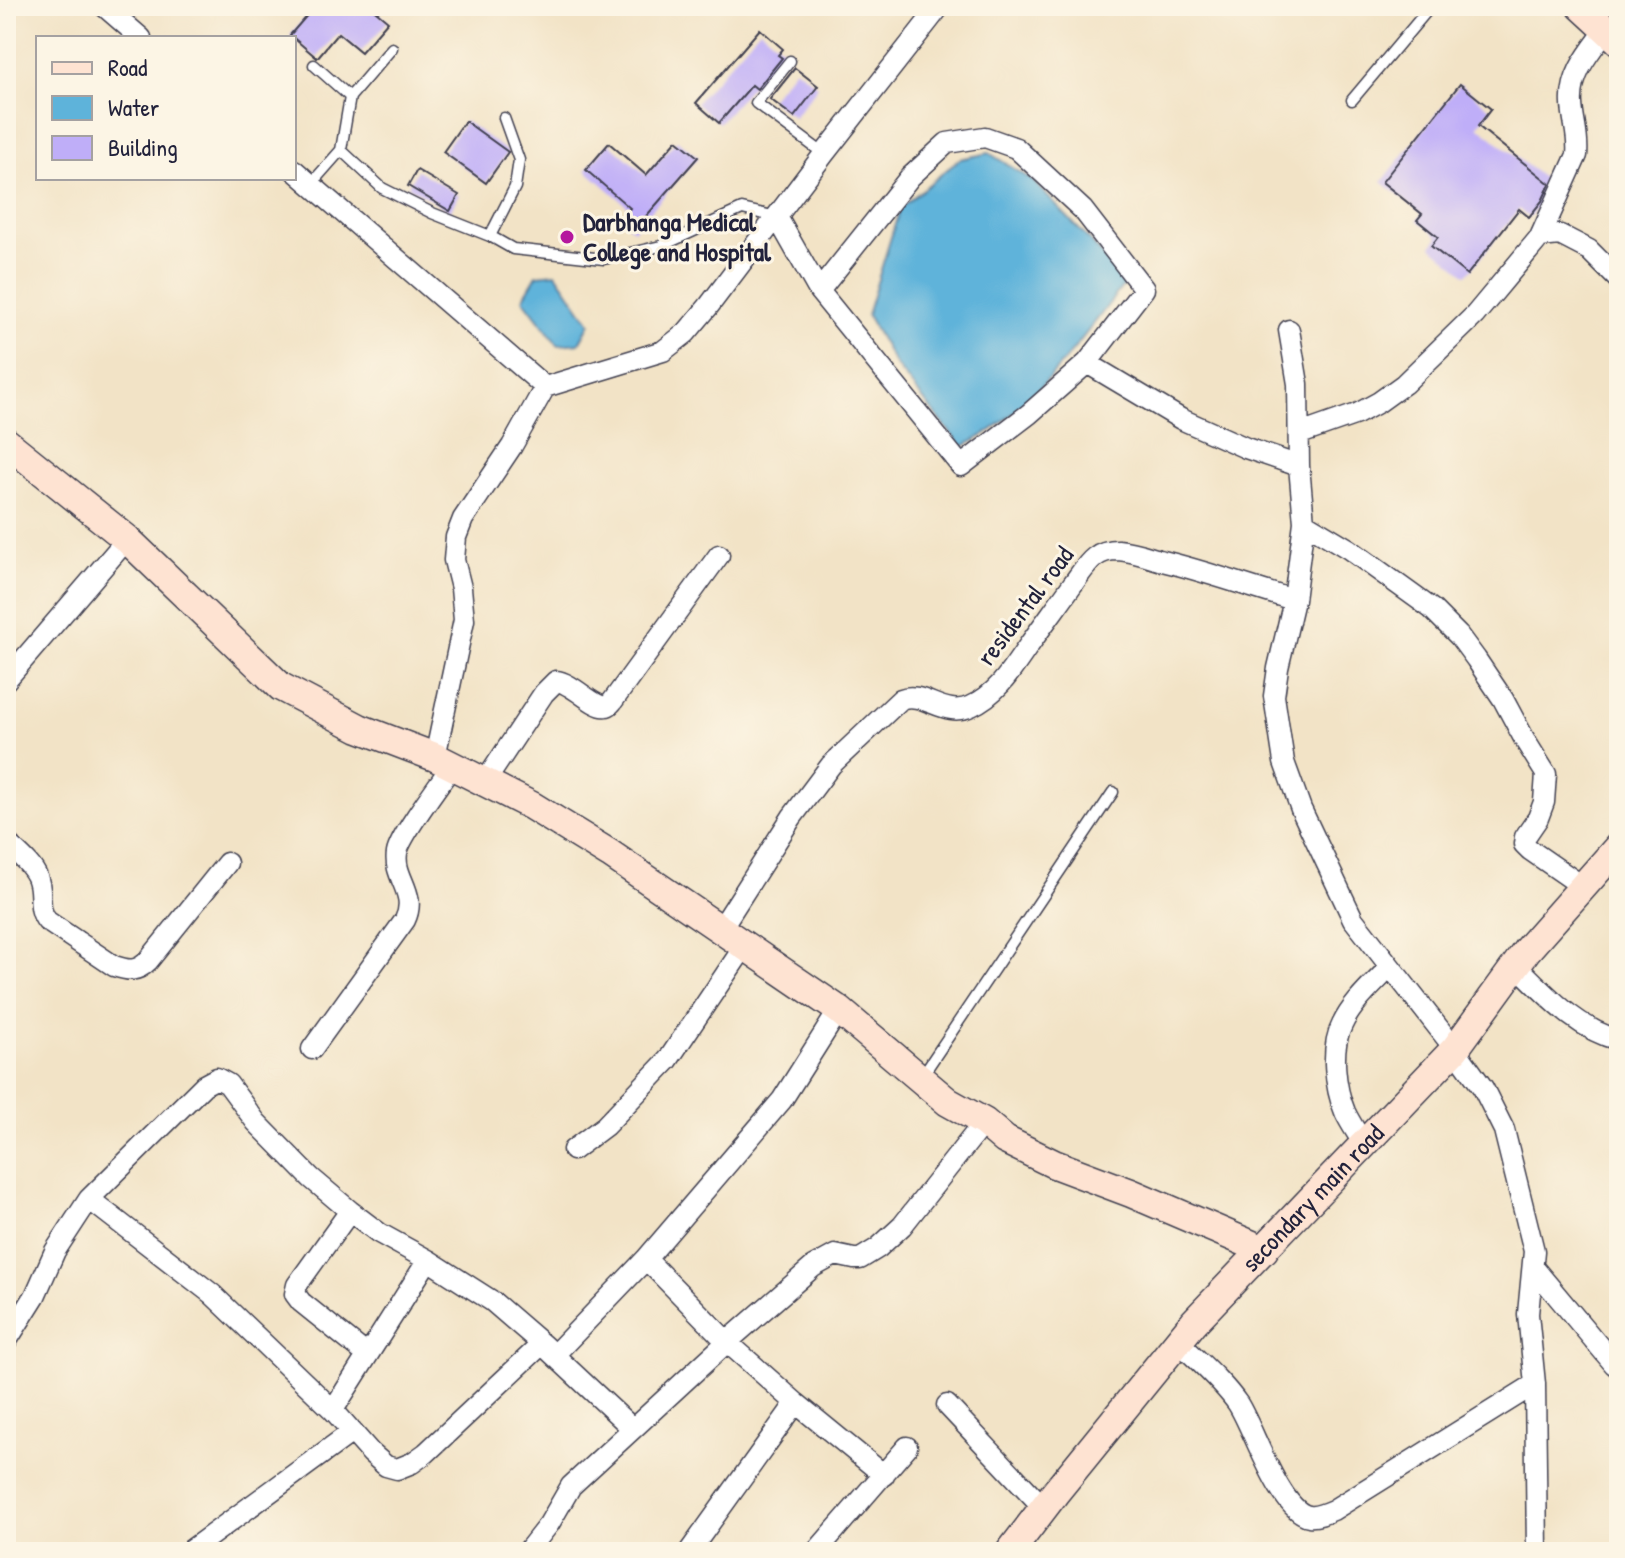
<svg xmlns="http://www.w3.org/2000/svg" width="1625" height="1558" font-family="'Patrick Hand',sans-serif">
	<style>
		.water { fill: #5eb3da; stroke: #406a8a; stroke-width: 2 }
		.building { fill: #bfaef8 }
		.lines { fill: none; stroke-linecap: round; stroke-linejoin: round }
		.lane-casing { stroke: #413f50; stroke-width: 13 }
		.street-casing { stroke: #413f50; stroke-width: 23 }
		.secondary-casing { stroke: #413f50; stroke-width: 31 }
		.lane { stroke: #fff; stroke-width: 10 }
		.street { stroke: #fff; stroke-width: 20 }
		.secondary { stroke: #fee3d2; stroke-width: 28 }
		.poi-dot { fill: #b5179e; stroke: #fcf5e5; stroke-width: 3 }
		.labels { text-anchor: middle; stroke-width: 6; stroke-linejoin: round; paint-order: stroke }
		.poi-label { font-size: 26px; font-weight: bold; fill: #22223b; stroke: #fcf5e5; text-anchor: start }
		.street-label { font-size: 26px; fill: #22223b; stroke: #fcf5e5 }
	</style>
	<rect width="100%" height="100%" fill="#fcf5e5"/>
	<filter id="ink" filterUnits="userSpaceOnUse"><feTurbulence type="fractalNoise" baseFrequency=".0125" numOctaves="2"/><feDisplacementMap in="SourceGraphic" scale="16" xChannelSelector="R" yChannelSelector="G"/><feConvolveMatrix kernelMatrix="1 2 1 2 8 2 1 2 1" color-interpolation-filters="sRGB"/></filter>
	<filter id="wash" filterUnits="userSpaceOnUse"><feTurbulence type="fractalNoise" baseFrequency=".006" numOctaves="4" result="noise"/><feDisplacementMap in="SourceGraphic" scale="32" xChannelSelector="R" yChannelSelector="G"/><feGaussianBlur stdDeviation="1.8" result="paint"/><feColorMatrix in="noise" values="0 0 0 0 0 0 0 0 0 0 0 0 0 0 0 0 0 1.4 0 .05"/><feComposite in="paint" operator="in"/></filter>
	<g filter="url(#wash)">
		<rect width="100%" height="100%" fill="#f2e3c6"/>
		<path class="water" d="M989,153L1032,180L1094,245L1126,282C1079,341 1033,413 962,447L896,366L867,315L900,208L960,159Z
			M556,273L590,323L579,343L558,345L523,299L537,275Z"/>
		<g id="blocks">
			<path class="building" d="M315,6H370L388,21L361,52L338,33L317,58L290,35Z
				M760,29L783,49L778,55L782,58L757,89L752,85L719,123L696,103Z
				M795,68L818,86L794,117L770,99Z
				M1460,84L1491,109L1478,126L1550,184L1542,201L1529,217L1519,209L1467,275L1431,246L1438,237L1417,220L1422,214L1382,182Z
				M465,121L508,152L486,183L443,152Z
				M677,140L698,157L634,230L621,219L630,208L586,170L609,143L646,175Z
				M417,170L459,195L450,211L408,186Z"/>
		</g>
	</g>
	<g filter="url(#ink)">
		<use href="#blocks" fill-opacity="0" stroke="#413f50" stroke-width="2"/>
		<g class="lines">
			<defs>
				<path id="lane" d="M790,61L756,103L824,154
					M350,97L392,48
					M1352,100L1431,6
					M341,150L382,188L432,213L490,236L513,249L604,259L661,246L742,209L777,217
					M311,184L341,150L350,97L314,65
					M490,236L515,187L519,160L504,118
					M922,1076L1113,792"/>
				<path id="street" d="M104,6L141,38
					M294,170L545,387L663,351L686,333L708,307L824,154L940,6
					M777,217L819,291
					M1540,237L1577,155C1579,137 1573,122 1572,104C1570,74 1589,53 1606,30
					M1289,330L1298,384L1299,466L1304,522L1294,600L1278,668L1274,696L1284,762L1301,809L1353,919L1455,1049L1483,1088L1504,1130L1534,1251L1528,1314L1535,1384L1537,1552
					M1087,363L1144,289L1083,210L1016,148L985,137L947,143L910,177L819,291L961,466L1029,414L1087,363L1181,419L1246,448L1299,466
					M1300,434L1357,414L1379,402L1404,384L1475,315L1540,237L1560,235L1589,250L1619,280
					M1304,522L1349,549L1432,609L1459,636L1476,659L1503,699L1526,742L1546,774L1544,802L1538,818L1525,837L1524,844L1530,850L1582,886
					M6,680L127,539
					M435,757L464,620L461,588L454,560L456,537L463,519L512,446L545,387
					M485,782L544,693L556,681C572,682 595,709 606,706C609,706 610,704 612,702L719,555
					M6,842C16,852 32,864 37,877C44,892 36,908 47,921L114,966C129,971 137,972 148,961L227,863
					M720,930L792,817L831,765L901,699C924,690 944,719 971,706C998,694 1013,668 1029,645C1043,625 1058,605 1072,585C1079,576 1086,564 1095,557C1101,552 1110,550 1118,550C1132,551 1146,556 1159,560C1205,571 1249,587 1294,600
					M1515,964C1546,994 1576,1029 1619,1040
					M312,1049L405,920C418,893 393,878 397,853C400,836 440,783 452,766
					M1364,1145C1358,1134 1350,1123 1345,1112C1335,1088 1330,1048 1342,1025C1352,1003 1373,985 1390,967
					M573,1150L605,1126L668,1060L744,947
					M89,1199L212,1294L333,1410L371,1453L386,1466L397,1469L412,1463L426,1453L542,1344
					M350,1211L297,1285L295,1294L301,1302L367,1355
					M646,1259L727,1342L796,1403L884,1475
					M1533,1267L1614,1364L1619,1368
					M6,1342L35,1296L55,1251L89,1199L204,1085L217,1078L228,1084L256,1122L311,1178L350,1211L379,1233L428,1260L492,1301L542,1344L633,1429
					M1179,1342C1199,1362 1222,1381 1238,1404C1254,1429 1280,1511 1309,1516C1317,1517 1326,1513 1333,1510L1535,1384
					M554,1355L646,1259L782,1100L839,1010
					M947,1405L1044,1508
					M333,1410L428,1260
					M191,1550L352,1432
					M527,1552L549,1524L571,1486L727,1342L813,1267L835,1255L854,1259H860L878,1248L902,1226L984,1122
					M689,1552L796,1403
					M816,1552L907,1447"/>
				<g id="secondary">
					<path d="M1581,6L1619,41"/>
					<path d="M6,442L127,539L281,687L359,728L435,757L532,806L610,854L839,1010L948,1102L984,1122L1005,1140L1054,1164L1131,1193L1264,1250"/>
					<path id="s1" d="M1010,1552L1055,1493L1194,1322L1455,1049L1527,950L1619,846"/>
				</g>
			</defs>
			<use href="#lane" class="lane-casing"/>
			<use href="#street" class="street-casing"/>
			<use href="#secondary" class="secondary-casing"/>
			<use href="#lane" class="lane"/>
			<use href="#street" class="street"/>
			<use href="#secondary" class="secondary"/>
		</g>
	</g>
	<circle class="poi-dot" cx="567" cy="237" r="8"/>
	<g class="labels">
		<g class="poi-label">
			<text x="583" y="231">Darbhanga Medical<tspan x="583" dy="30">College and Hospital</tspan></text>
		</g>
		<g class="street-label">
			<text transform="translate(1025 606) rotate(-53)" y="9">residental road</text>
			<text dy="9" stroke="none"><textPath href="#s1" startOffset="466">secondary main road</textPath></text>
		</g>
	</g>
	<rect width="1625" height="1558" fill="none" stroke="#fcf5e5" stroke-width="32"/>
	<rect x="36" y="36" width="260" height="144" fill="#fcf5e5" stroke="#a5a1a1" stroke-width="2"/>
	<rect x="52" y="62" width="40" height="12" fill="#fee3d2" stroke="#a5a1a1" stroke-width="2"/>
	<text x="108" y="76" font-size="24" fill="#22223b">Road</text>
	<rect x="52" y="96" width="40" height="24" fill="#5eb3da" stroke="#a5a1a1" stroke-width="2"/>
	<text x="108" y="116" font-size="24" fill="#22223b">Water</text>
	<rect x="52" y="136" width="40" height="24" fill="#bfaef8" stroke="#a5a1a1" stroke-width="2"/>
	<text x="108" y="156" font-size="24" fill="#22223b">Building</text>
</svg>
